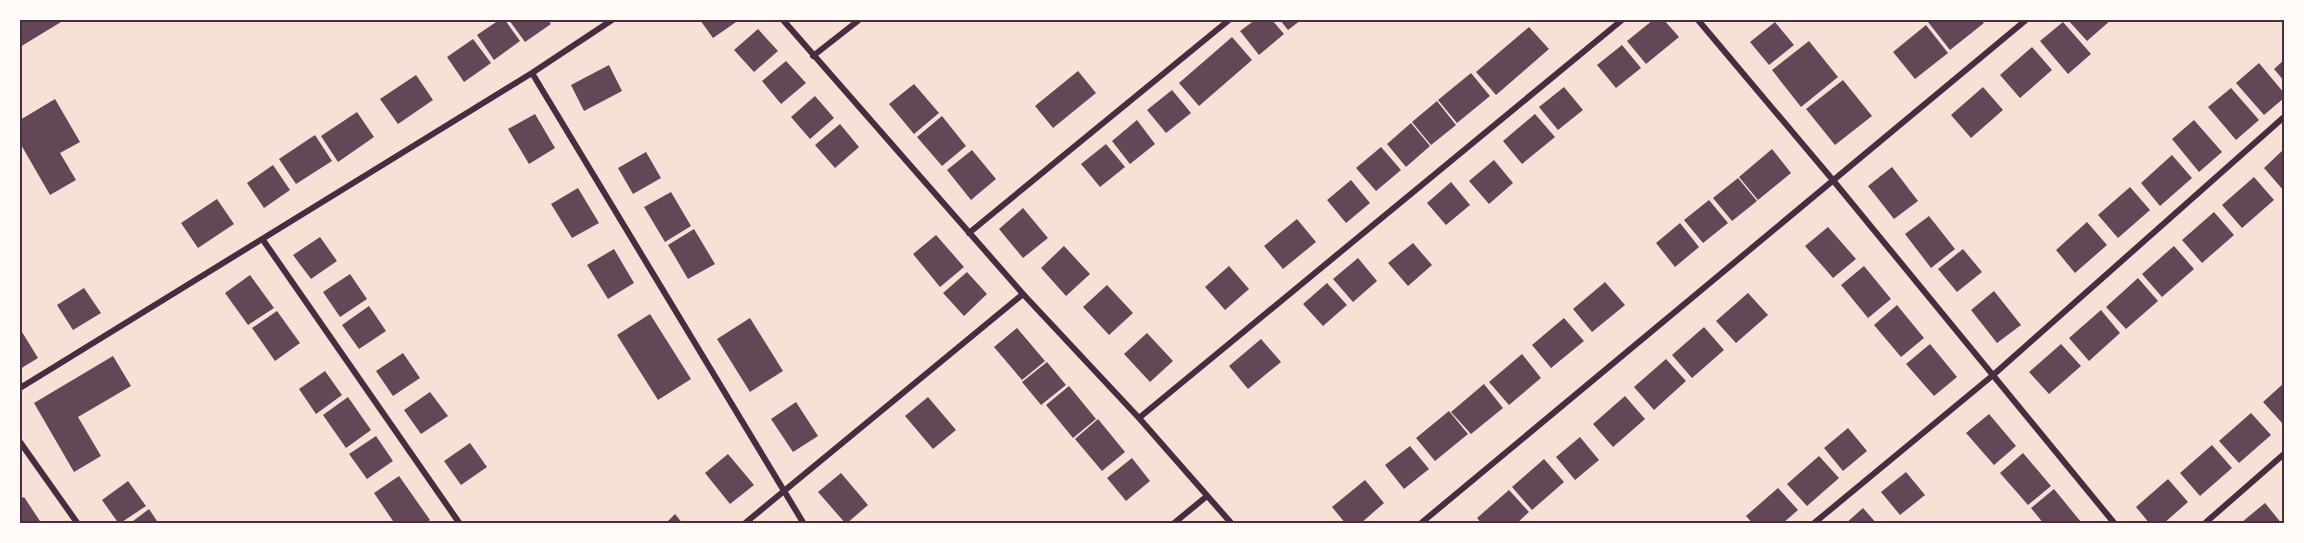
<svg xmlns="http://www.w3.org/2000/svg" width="2304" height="543" font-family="Lora,serif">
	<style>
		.building { fill: #644757 }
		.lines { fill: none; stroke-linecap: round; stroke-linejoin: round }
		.minor { stroke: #4a2c40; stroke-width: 6 }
		.neatline { fill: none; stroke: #4a2c40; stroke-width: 2 }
	</style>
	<rect width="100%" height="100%" fill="#f7e1d7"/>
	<path class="building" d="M20,20H59L61,22L20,47Z
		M499,20H505L520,41L494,60L477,35Z
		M509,20H548L551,24L525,42Z
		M700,20H739L713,38Z
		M1255,20H1272L1284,34L1259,55L1240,31Z
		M1280,20H1301L1288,30Z
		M1653,20H1664L1679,37L1646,64L1627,41Z
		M1932,20H1980L1984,23L1950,50L1928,22Z
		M2068,20H2111L2087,41Z
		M1775,22L1794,45L1769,65L1750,42Z
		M2063,22L2091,54L2068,74L2040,41Z
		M1926,25L1948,53L1915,79L1893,52Z
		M1529,27L1549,49L1496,95L1476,72Z
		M758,29L778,51L754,72L734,50Z
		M1232,37L1252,60L1199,106L1179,83Z
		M473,39L491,63L464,82L447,57Z
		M1809,41L1838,77L1801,107L1772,70Z
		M1622,45L1641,68L1616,88L1597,65Z
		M2032,47L2052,70L2020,98L2000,75Z
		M2284,60V81L2274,69Z
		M786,61L806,83L781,104L762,81Z
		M2259,63L2284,93V98L2264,115L2236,83Z
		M609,65L622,91L584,111L571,85Z
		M1078,71L1096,93L1053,128L1035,106Z
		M1471,73L1490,96L1457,123L1438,100Z
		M416,75L433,100L398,124L380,99Z
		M1843,80L1872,116L1835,145L1806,109Z
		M914,84L939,113L914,134L889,104Z
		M1564,87L1583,110L1558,130L1539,107Z
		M1983,87L2003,110L1971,138L1951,115Z
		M2231,88L2259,120L2236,140L2208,107Z
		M1172,90L1191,113L1166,133L1147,110Z
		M815,96L834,118L810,139L791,117Z
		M55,99L80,142L60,153L76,180L50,195L20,143V120Z
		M1437,101L1456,125L1431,145L1412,122Z
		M357,112L374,137L338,162L321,136Z
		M535,114L555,148L529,164L508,129Z
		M1535,114L1555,137L1522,164L1503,141Z
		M942,116L966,146L942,166L917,137Z
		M1137,120L1155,144L1130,164L1112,141Z
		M2194,120L2222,152L2199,172L2172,139Z
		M1411,123L1430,146L1406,167L1387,144Z
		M840,124L859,147L835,168L815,145Z
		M315,135L332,161L296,184L279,159Z
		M1106,144L1125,167L1100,187L1081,164Z
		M1381,147L1401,170L1376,191L1356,168Z
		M1772,149L1791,173L1758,200L1739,177Z
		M2284,149V191L2264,168Z
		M972,150L996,179L971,200L947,170Z
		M646,152L661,178L633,194L618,168Z
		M2172,155L2192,178L2160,206L2141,183Z
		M1494,160L1513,183L1489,204L1469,181Z
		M273,165L290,190L264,208L247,183Z
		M1892,167L1918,201L1894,219L1868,186Z
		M2254,177L2274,200L2242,228L2222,205Z
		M1738,178L1757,201L1732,221L1713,198Z
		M1351,180L1370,203L1346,223L1327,200Z
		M1451,182L1470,205L1446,225L1427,203Z
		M2130,187L2150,210L2118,238L2098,215Z
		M578,188L599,223L572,238L551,204Z
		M671,192L691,226L665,242L644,207Z
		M217,199L234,224L198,248L181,223Z
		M1709,200L1728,223L1703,243L1684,220Z
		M1023,208L1048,238L1023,258L999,229Z
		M2214,212L2234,235L2202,263L2182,240Z
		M1929,216L1955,249L1931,268L1905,234Z
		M1297,219L1316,242L1283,269L1264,246Z
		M2087,222L2107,245L2075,273L2056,250Z
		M1680,223L1699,247L1675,267L1656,243Z
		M1828,227L1856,259L1833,278L1805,246Z
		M694,229L715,264L688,279L668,245Z
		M936,235L964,267L940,287L913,254Z
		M320,237L337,261L311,279L293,255Z
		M1413,243L1432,265L1408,286L1388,263Z
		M1064,246L1090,274L1066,296L1041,268Z
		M2174,246L2194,269L2162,297L2142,274Z
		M614,249L634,283L608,299L587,265Z
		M1963,249L1982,272L1957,292L1938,269Z
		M1358,258L1377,281L1353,302L1333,279Z
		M1229,266L1249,289L1225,310L1205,287Z
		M1864,266L1891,299L1868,318L1841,285Z
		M967,272L987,294L964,316L943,293Z
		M350,274L367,299L340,317L323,292Z
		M250,275L274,308L248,325L225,293Z
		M2138,278L2158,301L2126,329L2106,307Z
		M1605,282L1625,305L1592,332L1573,309Z
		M1327,283L1347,305L1323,326L1303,304Z
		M1107,285L1133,313L1109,335L1083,307Z
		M84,288L101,313L73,330L57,305Z
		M1994,291L2021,325L1997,343L1971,310Z
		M1748,293L1768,315L1736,343L1716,321Z
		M1897,305L1924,338L1901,357L1874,325Z
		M369,306L386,331L359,349L342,325Z
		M2101,310L2120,333L2089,361L2069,338Z
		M277,311L300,343L275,361L252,328Z
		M650,314L691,379L658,400L617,335Z
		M750,318L783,371L750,392L717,339Z
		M1564,318L1584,341L1551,368L1532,345Z
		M1704,327L1724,350L1692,378L1672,355Z
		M1017,328L1045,361L1022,380L994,347Z
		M22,332L38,358L20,369V334Z
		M1147,333L1173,361L1150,382L1124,354Z
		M1261,339L1281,362L1248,389L1229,366Z
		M1930,344L1957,377L1934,396L1906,364Z
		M2061,344L2081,366L2049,394L2029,372Z
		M403,353L420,378L393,396L376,371Z
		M1522,354L1541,378L1509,405L1489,382Z
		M113,356L131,386L78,417L101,456L74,472L34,403Z
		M1666,359L1686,381L1654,410L1634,387Z
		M1047,362L1066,385L1041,405L1022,382Z
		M325,371L342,395L316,414L299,389Z
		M2284,383V423L2283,424L2263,402Z
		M1484,384L1503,408L1471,434L1451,412Z
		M1069,386L1096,419L1073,438L1046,405Z
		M430,392L448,416L421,434L404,410Z
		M1625,396L1645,419L1613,447L1593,424Z
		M348,397L371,430L346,448L323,415Z
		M928,397L956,430L933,449L905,416Z
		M796,402L818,436L793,452L771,419Z
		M1449,411L1468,434L1435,461L1416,438Z
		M2251,413L2271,435L2239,463L2219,441Z
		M1989,414L2016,446L1994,465L1966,433Z
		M1098,419L1125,452L1102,471L1075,439Z
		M1848,428L1867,451L1843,471L1824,448Z
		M376,436L393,461L367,479L349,454Z
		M1580,437L1599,460L1575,480L1556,457Z
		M470,443L487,467L461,485L444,461Z
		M2212,445L2232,468L2200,496L2180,473Z
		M1410,446L1429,469L1404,489L1385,465Z
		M2023,453L2051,486L2028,505L2000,473Z
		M728,454L754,485L730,504L705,473Z
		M1819,456L1839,478L1807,506L1787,484Z
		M1132,458L1150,481L1126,501L1107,478Z
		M1544,459L1564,482L1532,510L1512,487Z
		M1906,472L1925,495L1900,515L1881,492Z
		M841,473L868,505L846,524L818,492Z
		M399,476L430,520L425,524H395L374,493Z
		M2168,479L2188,502L2163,524H2150L2136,507Z
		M1365,480L1384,503L1360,524H1346L1332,507Z
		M128,481L146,506L119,524L102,500Z
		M1778,488L1798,510L1782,524H1753L1746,516Z
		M2054,489L2081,522L2079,524H2044L2031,508Z
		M1509,490L1529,512L1516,524H1482L1477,518Z
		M24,497L40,521L37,524H20V499Z
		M2265,503L2282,524H2244L2242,522Z
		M1863,508L1877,524H1845Z
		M149,509L159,524H129Z
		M675,514L683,524H665Z"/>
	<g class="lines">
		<path class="minor" d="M783,20L1023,294L1139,418L1232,524
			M1698,20L1832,179L2115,524
			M813,56L859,20
			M532,73L804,524
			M969,233L1229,20
			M263,240L460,524
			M20,388L532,73L612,20
			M1139,418L1622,20
			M20,442L78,524
			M744,524L1023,294
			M1173,524L1207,496
			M1420,524L2026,20
			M1813,524L1992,376L2284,117
			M2204,524L2284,454"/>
	</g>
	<rect width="2304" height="543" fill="none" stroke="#fffaf5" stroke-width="42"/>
	<rect x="21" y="21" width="2262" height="501" class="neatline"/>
</svg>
